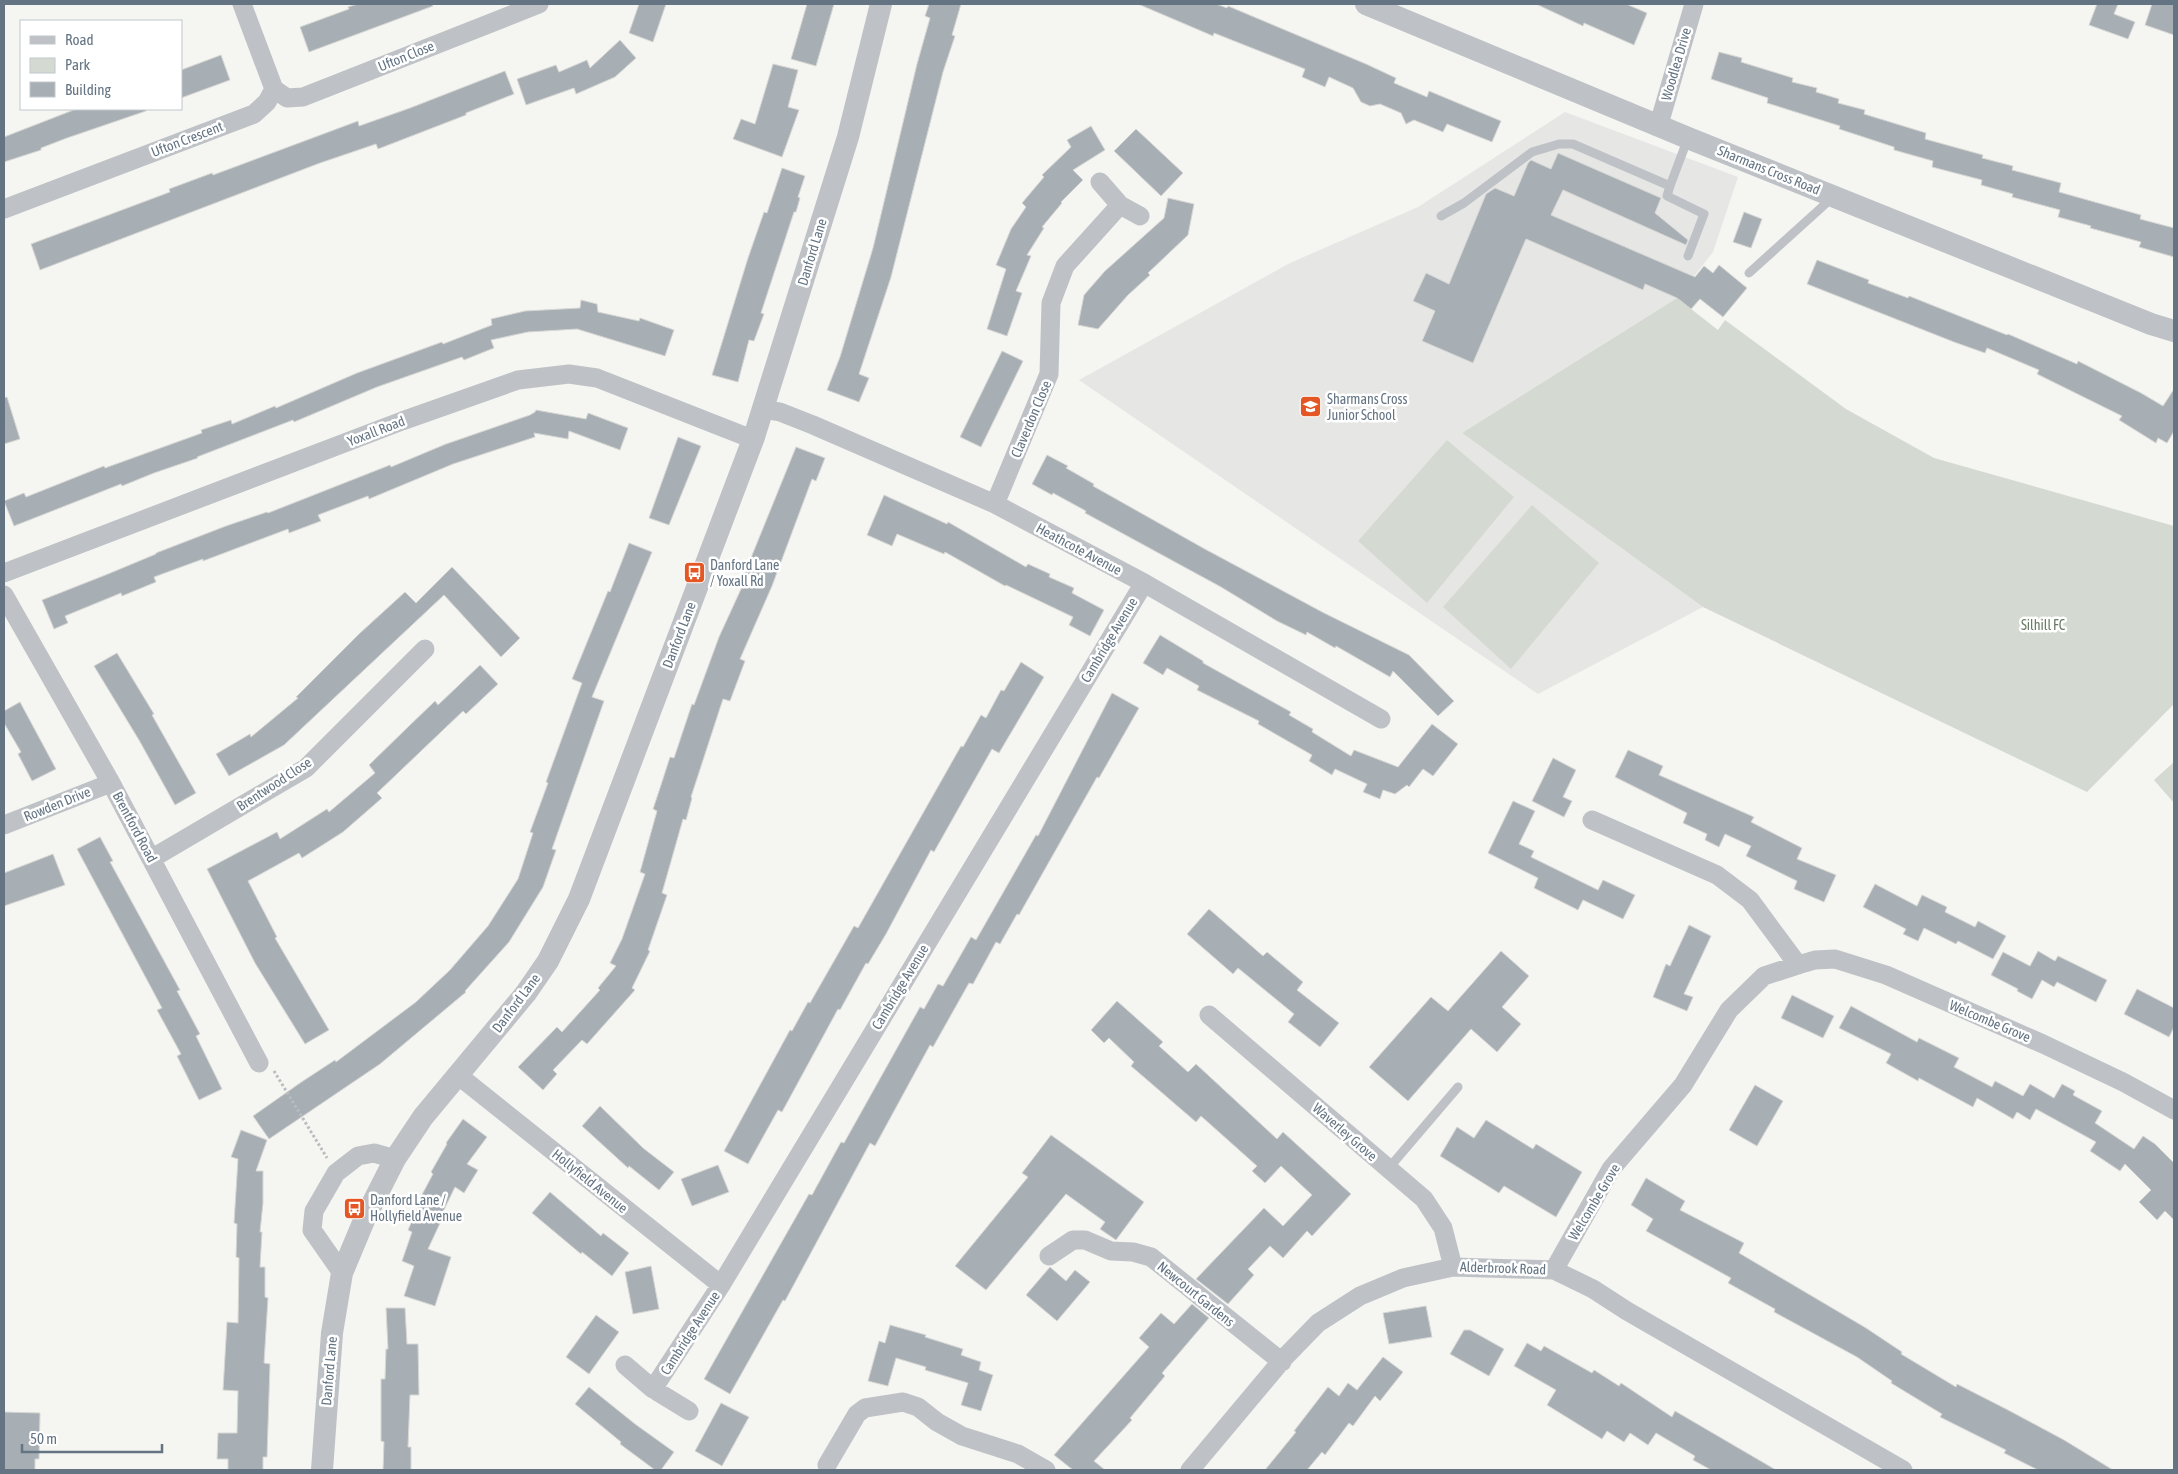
<svg xmlns="http://www.w3.org/2000/svg" width="2178" height="1474" font-family="'Asap Condensed',sans-serif">
	<style>
		.built { fill: #e6e7e5 }
		.green { fill: #d4dad1 }
		.building { fill: #a7afb5; stroke: #d7d7d4 }
		.lines { fill: none; stroke-linecap: round; stroke-linejoin: round }
		.path { stroke: #babcbf; stroke-width: 3; stroke-dasharray: 2.5 2.5; stroke-linecap: butt }
		.service { stroke: #bec2c6; stroke-width: 9 }
		.minor { stroke: #bec2c6; stroke-width: 19 }
		.tertiary { stroke: #bec2c6; stroke-width: 22 }
		.labels { text-anchor: middle; stroke-width: 5; stroke-linejoin: round; paint-order: stroke }
		.street-label { font-size: 14px; fill: #647483; stroke: #fff }
		.poi-label { font-size: 14px; fill: #647483; stroke: #fff; text-anchor: start }
		.park-label { font-size: 14px; fill: #677a63; stroke: #fff }
	</style>
	<rect width="100%" height="100%" fill="#f5f5f1"/>
	<path class="built" d="M1565,112L1738,177L1713,252L1677,298L1462,433L1703,607L1538,694L1079,380L1290,263L1418,207Z"/>
	<path class="green" d="M1677,298L1718,330L1725,320L1846,409L1934,458L2174,526V704L2087,792L1703,607L1462,433Z
		M1447,440L1514,497L1427,603L1358,541Z
		M1532,505L1599,563L1511,669L1443,607Z
		M2174,762V803L2154,780Z"/>
	<path class="building" d="M358,4H432L433,6L309,52L300,27L349,9L348,7Z
		M639,4H666L653,42L629,33Z
		M807,4H834L816,66L791,59Z
		M929,4H961L952,35L955,36L943,72L891,277L859,374L869,378L859,402L827,390L840,357L873,248L917,64L930,18L925,16Z
		M1138,4H1216L1227,8L1228,6L1366,64L1396,78L1394,83L1427,97L1429,91L1501,121L1492,142L1447,124L1443,132L1414,120L1406,124L1401,113L1380,104L1370,106L1361,102L1353,88L1329,77L1325,87L1302,77L1305,69L1214,33L1213,36Z
		M1536,4H1626L1647,13L1634,45L1584,23L1583,26Z
		M2097,4H2118L2114,14L2135,22L2128,39L2089,25Z
		M2152,4H2174V35L2145,25Z
		M620,40L636,58L615,77L576,94L574,88L526,105L517,79L556,65L559,72L587,60L590,68Z
		M1719,52L1742,58L1741,62L1793,78L1792,82L1817,88L1816,92L1839,99L1838,103L1865,110L1864,114L1926,133L1925,139L1983,155L1982,158L2013,166L2012,170L2061,183L2059,192L2141,215L2140,219L2174,228V257L2139,247L2141,242L2090,228L2091,226L2058,217L2060,210L2012,197L2013,194L1981,185L1982,180L1932,167L1933,161L1894,150V147L1839,129L1840,126L1767,103L1768,98L1711,79Z
		M221,55L230,80L181,98V70Z
		M773,64L798,70L788,107L799,110L782,157L733,139L741,119L755,124Z
		M505,71L514,94L466,113V115L378,149L376,144L320,163L40,270L31,244L170,192L169,189L212,173L213,175L358,121L359,126L410,108Z
		M76,109H146V111L67,138L41,148V150L4,162V137Z
		M1091,126L1105,150L1073,170L1083,180L1061,202L1062,203L1042,227L1044,228L1027,255L1031,256L1016,291L1022,293L1007,336L987,329L1006,269L996,265L1011,229L1026,207L1022,203L1044,177L1042,175L1071,147L1067,140Z
		M1136,129L1183,173L1161,196L1114,151Z
		M1558,153L1661,198L1655,213L1688,240L1686,245L1563,190L1551,215L1695,277L1704,266L1713,273L1719,265L1747,288L1723,317L1700,299L1691,309L1677,298L1645,284L1643,290L1526,239L1473,363L1422,341L1435,311L1413,301L1426,273L1449,284L1486,194L1495,188L1514,196L1528,163L1531,160L1551,169Z
		M782,168L805,176L798,197L800,198L796,212H794L761,313L764,314L754,341L749,340L738,382L712,375L748,258L764,212L767,213Z
		M1168,198L1194,204L1188,235L1148,273L1150,275L1128,295L1098,329L1078,325L1084,295L1105,271L1164,218Z
		M1744,212L1762,219L1751,248L1733,242Z
		M1817,260L1869,280L1868,283L1908,298L1909,296L2007,335L2008,334L2077,364L2078,361L2141,393L2163,406L2174,389V431L2167,443L2158,438L2156,443L2119,420L2122,416L2037,374L2039,370L1987,348L1985,353L1954,342L1807,284Z
		M581,300L597,304L598,312L639,321L640,318L674,330L665,356L577,329L528,332L491,340L494,348L464,360L462,357L377,387L294,422L293,420L197,457L198,458L154,473L122,486L121,484L14,526L4,501L24,493L26,497L104,466L105,468L202,433L201,430L231,420L232,424L275,406L276,408L357,373L442,342L443,344L492,325L491,319L525,311L580,308Z
		M1002,351L1023,361L981,447L960,437Z
		M7,397L20,439L4,444V398Z
		M536,410L586,419L588,413L628,428L620,450L569,431L568,439L534,433L535,437L453,464L369,499L368,496L318,515L321,521L289,533L288,529L203,561V559L154,577L156,582L122,596L121,593L65,616L68,623L54,629L42,600L108,574L156,554V553L226,526L267,512L268,513L390,465L391,467L446,444L530,415L535,412Z
		M678,437L701,446L669,525L649,518Z
		M796,447L825,458L816,481L812,479L772,586L740,659L745,661L730,701L723,699L691,797L692,798L686,820L683,819L662,893L667,895L648,950L650,951L632,988L635,990L587,1044L582,1040L553,1070L557,1074L543,1090L518,1067L557,1027L562,1032L600,990L598,988L616,966L610,963L622,939L645,874L640,872L657,811L653,809L660,788L670,757L674,758L692,704L694,705L719,637L747,576L744,575Z
		M1047,455L1068,466L1066,468L1094,484L1093,486L1203,548L1324,613L1409,655L1454,701L1438,716L1393,671L1390,677L1336,646L1335,648L1307,632L1306,635L1277,621L1221,587L1085,513L1086,511L1053,493L1052,495L1032,484Z
		M884,495L947,524L948,522L1026,567L1028,564L1050,574L1049,577L1074,588L1072,593L1104,610L1090,636L1069,625L1073,617L1006,585L1005,586L945,552L944,554L897,534L892,546L867,535Z
		M629,543L652,552L592,697L604,701L552,849L556,850L543,887L509,942L465,991L466,992L380,1064L269,1139L253,1116L300,1083L335,1060L336,1062L416,1002L450,970L488,926L518,879L533,833L530,832L548,783L546,782L582,683L572,679L608,591L610,592Z
		M452,567L520,638L501,657L444,595L284,745L229,776L216,754L250,734L251,737L298,698L296,697L359,634L405,592L416,603Z
		M1160,635L1203,661V663L1291,712L1289,715L1313,729L1312,732L1351,756L1354,750L1398,767L1432,724L1458,744L1433,776L1423,769L1409,787L1407,785L1395,794L1383,790L1380,799L1363,792L1367,784L1335,769L1332,775L1309,761L1312,755L1258,724L1259,721L1197,690L1199,686L1167,668L1163,675L1143,663Z
		M117,653L154,714L152,715L196,793L175,805L139,740L94,666Z
		M1021,662L1044,677L999,753L992,749L934,852L931,850L886,934L868,964L866,963L840,1010L838,1009L782,1112L778,1110L748,1164L724,1151L790,1030L792,1031L808,1002L810,1003L854,926L858,928L961,746L963,747L981,715L986,718L1001,690L1004,691Z
		M480,665L498,684L466,714L463,711L377,793L382,798L343,832L302,858L299,853L248,881L277,937L275,938L329,1030L305,1044L255,963L207,869L277,832L280,839L327,809L329,812L375,773L369,765L408,727L435,701L438,705Z
		M1112,693L1139,708L1099,778L1097,777L1019,915L1017,914L1000,944L996,942L973,984L969,983L933,1047L930,1045L875,1146L870,1143L785,1301L783,1300L730,1394L704,1379L809,1194L812,1195L841,1142L844,1143L920,1007L924,1009L938,984L943,986L971,937L976,940L1036,835L1038,836Z
		M20,702L56,769L32,781L18,754L21,752L4,723V711Z
		M1628,750L1663,766L1659,775L1754,817L1751,822L1802,848L1797,859L1836,875L1824,902L1794,889L1797,881L1746,856L1751,846L1725,834L1719,847L1705,840L1707,834L1683,823L1687,813L1615,777Z
		M1553,758L1576,770L1563,797L1572,801L1564,817L1532,801Z
		M1513,801L1535,811L1519,844L1534,851L1531,857L1598,890L1603,880L1635,895L1623,919L1583,900L1578,910L1534,888L1538,878L1488,853Z
		M100,837L113,861L110,862L180,990L177,991L200,1034L196,1036L222,1089L199,1100L177,1056L181,1054L157,1010L162,1008L77,849Z
		M53,854L65,885L4,906V873Z
		M1875,884L1917,906L1922,895L1947,907L1945,912L1975,927L1978,921L2006,936L1993,959L1958,941L1956,944L1924,928L1918,941L1903,934L1906,929L1863,907Z
		M1209,909L1263,956L1267,952L1303,982L1297,990L1339,1023L1320,1047L1288,1022L1294,1014L1238,968L1233,974L1187,934Z
		M1689,925L1711,936L1684,994L1693,997L1687,1011L1653,997L1666,964L1670,966Z
		M1501,951L1529,976L1502,1007L1521,1024L1497,1052L1471,1029L1408,1101L1369,1067L1431,997L1448,1011Z
		M2038,951L2055,961L2058,956L2107,980L2096,1002L2057,982L2054,987L2042,980L2032,999L2017,991L2018,989L1991,975L2003,952L2030,966Z
		M2137,989L2174,1008V1027L2169,1037L2124,1014Z
		M1792,995L1834,1016L1823,1038L1781,1018Z
		M1117,1001L1163,1042L1159,1046L1188,1072L1196,1064L1277,1139L1283,1132L1351,1194L1312,1236L1307,1231L1283,1258L1270,1246L1248,1269L1254,1275L1228,1304L1196,1279L1264,1208L1283,1226L1312,1195L1281,1166L1265,1183L1252,1171L1257,1166L1201,1116L1196,1122L1131,1066L1134,1062L1109,1038L1104,1043L1091,1030Z
		M1851,1006L1917,1042L1919,1038L1959,1058L1954,1067L1992,1087L1995,1081L2023,1096L2030,1084L2054,1098L2062,1084L2075,1091L2073,1095L2102,1111L2095,1123L2134,1149L2143,1136L2155,1144L2174,1163V1220L2165,1211L2157,1220L2139,1202L2151,1190L2125,1164L2120,1171L2090,1151L2096,1142L2036,1109L2030,1120L2017,1112L2013,1119L1977,1098L1973,1107L1919,1078L1918,1081L1886,1063L1891,1054L1839,1028Z
		M1755,1085L1783,1101L1757,1146L1729,1130Z
		M600,1106L643,1148L674,1172L659,1190L629,1166L628,1168L582,1126Z
		M463,1119L487,1137L467,1164L478,1170L464,1193L455,1187L440,1218L442,1219L428,1249L451,1257L435,1306L404,1296L414,1266L402,1261L412,1232L408,1230L420,1203L418,1202L433,1174L431,1172L447,1144L446,1143Z
		M1486,1120L1533,1149L1536,1144L1582,1172L1556,1217L1504,1186L1499,1193L1440,1156L1457,1127L1474,1138Z
		M241,1130L267,1140L256,1171H263V1203L260,1232H262L260,1267H265V1297L268,1298L264,1363L270,1364L267,1457H263V1470H228V1459H217L218,1433H237L238,1391L223,1390L227,1322L238,1323L239,1258L236,1257L237,1224L234,1223L238,1159L231,1157Z
		M1051,1135L1144,1202L1116,1240L1100,1229L1105,1222L1066,1194L986,1290L955,1266L1028,1177L1022,1173Z
		M718,1165L729,1192L692,1206L681,1179Z
		M1646,1178L1685,1201L1680,1210L1744,1243L1739,1253L1866,1328L1902,1352L1901,1354L1956,1387L1957,1384L2008,1410L2064,1440L2113,1470H2038L2004,1453L2006,1450L1940,1417L1942,1414L1891,1383L1892,1381L1857,1357L1774,1312L1775,1309L1728,1283L1731,1278L1646,1231L1653,1219L1631,1205Z
		M550,1192L601,1236L603,1233L629,1253L612,1276L582,1252L581,1254L532,1213Z
		M651,1266L659,1309L633,1314L625,1272Z
		M1050,1267L1066,1281L1075,1270L1090,1282L1057,1321L1026,1295Z
		M1192,1304L1209,1318L1162,1373L1165,1376L1130,1418L1132,1420L1094,1461L1105,1470H1073L1054,1455L1149,1347L1139,1338L1161,1313L1174,1324Z
		M1426,1306L1432,1337L1389,1344L1383,1313Z
		M386,1308H405L407,1344H418L419,1395H410L408,1447H411V1470H383L384,1442L381,1441V1379H385L386,1349H388Z
		M596,1315L619,1332L589,1374L566,1357Z
		M890,1325L926,1335L925,1337L963,1349L961,1355L981,1362L979,1370L993,1375L981,1411L961,1405L968,1383L925,1370L926,1367L896,1358L888,1386L868,1381L879,1341L885,1343Z
		M1464,1330H1470L1504,1349L1489,1376L1450,1354Z
		M1527,1343L1541,1351L1544,1346L1592,1373L1594,1370L1619,1386L1621,1383L1672,1417L1675,1411L1776,1470H1711L1693,1460L1695,1456L1656,1433L1648,1445L1630,1433L1624,1442L1607,1431L1602,1439L1547,1405L1556,1390L1514,1366Z
		M1383,1357L1403,1372L1380,1401L1375,1396L1353,1426L1349,1423L1325,1455L1322,1452L1307,1470H1265L1296,1432L1294,1431L1328,1387L1339,1396L1348,1383L1357,1390Z
		M589,1387L635,1424L674,1452L661,1470H655L620,1444L621,1442L575,1404Z
		M721,1403L749,1417L722,1466L695,1451Z
		M4,1412L40,1413L39,1459H35V1470H4Z"/>
	<g class="lines">
		<path class="path" d="M274,1071L327,1158"/>
		<path class="service" d="M1670,186L1667,196L1704,214L1688,256
			M1441,216L1464,203L1532,152L1559,144H1573L1670,186L1688,138
			M1749,273L1832,198
			M1388,1169L1458,1087"/>
		<path class="minor" d="M274,89L287,98L303,97L539,4
			M1659,124L1694,4
			M1100,182L1120,205L1140,216
			M4,209L254,114L267,102L274,89L242,4
			M763,409L780,412L813,425L995,504L1144,583L1381,719
			M995,504L1049,374L1051,303L1065,266L1120,205
			M4,573L402,421L518,380L569,374L597,378L742,435L754,437
			M4,595L111,783L259,1063
			M1592,820L1717,875L1750,900L1798,965
			M4,825L111,783
			M151,859L306,768L425,649
			M1209,1015L1424,1199L1443,1228L1453,1267
			M459,1076L721,1285
			M1049,1256L1073,1240H1085L1111,1251L1133,1252L1151,1257L1282,1362
			M1554,1270L1611,1169L1683,1085L1729,1010L1764,976L1798,965L1815,960L1835,959L1886,975L2043,1044L2123,1082L2174,1110
			M342,1273L312,1230L314,1211L336,1173L358,1156L374,1153L395,1159
			M625,1365L653,1389
			M689,1411L653,1389L721,1285L1144,583
			M827,1465L857,1414L865,1408L903,1402L918,1407L937,1422L962,1436L1018,1454L1046,1470
			M1190,1470L1284,1358L1318,1323L1360,1296L1403,1278L1453,1267L1554,1270L1593,1289L1627,1311L1903,1470"/>
		<path class="tertiary" d="M1366,4L1688,138L2151,324L2174,331
			M322,1470L332,1333L342,1273L365,1218L395,1159L423,1117L526,993L548,961L579,899L754,437L848,137L881,4"/>
	</g>
	<defs>
		<symbol id="school-square" viewBox="-11 -11 22 22"><rect x="-9" y="-9" width="18" height="18" rx="4" fill="#e45623" stroke="#fff"/><path d="M0-5L7-2L0 1L-7-2ZM-4 1L0 2.5L4 1V4Q0 6-4 4Z" fill="#fff"/></symbol>
		<symbol id="bus-square" viewBox="-11 -11 22 22"><rect x="-9" y="-9" width="18" height="18" rx="4" fill="#e45623" stroke="#fff"/><path d="M-5-6H5V4H4V6H2V4H-2V6H-4V4H-5ZM-3.5-4V0h7V-4ZM-3.5 1.2v1.5H-2V1.2ZM2 1.2v1.5H3.5V1.2Z" fill="#fff"/></symbol>
	</defs>
	<g fill-rule="evenodd">
		<use href="#school-square" x="1298" y="394" width="25" height="25"/>
		<use href="#bus-square" x="682" y="560" width="25" height="25"/>
		<use href="#bus-square" x="342" y="1196" width="25" height="25"/>
	</g>
	<g class="labels">
		<g class="street-label">
			<text transform="translate(406 56) rotate(-22)" y="5">Ufton Close</text>
			<text transform="translate(1676 64) rotate(-74)" y="5">Woodlea Drive</text>
			<text transform="translate(187 139) rotate(-21)" y="5">Ufton Crescent</text>
			<text transform="translate(1769 170) rotate(22)" y="5">Sharmans Cross Road</text>
			<text transform="translate(812 252) rotate(-73)" y="5">Danford Lane</text>
			<text transform="translate(1031 419) rotate(-67)" y="5">Claverdon Close</text>
			<text transform="translate(376 431) rotate(-21)" y="5">Yoxall Road</text>
			<text transform="translate(1079 549) rotate(28)" y="5">Heathcote Avenue</text>
			<text transform="translate(679 635) rotate(-69)" y="5">Danford Lane</text>
			<text transform="translate(1109 640) rotate(-59)" y="5">Cambridge Avenue</text>
			<text transform="translate(274 784) rotate(-33)" y="5">Brentwood Close</text>
			<text transform="translate(57 804) rotate(-22)" y="5">Rowden Drive</text>
			<text transform="translate(135 827) rotate(62)" y="5">Brentford Road</text>
			<text transform="translate(900 987) rotate(-59)" y="5">Cambridge Avenue</text>
			<text transform="translate(516 1003) rotate(-53)" y="5">Danford Lane</text>
			<text transform="translate(1990 1021) rotate(23)" y="5">Welcombe Grove</text>
			<text transform="translate(1345 1132) rotate(41)" y="5">Waverley Grove</text>
			<text transform="translate(590 1181) rotate(39)" y="5">Hollyfield Avenue</text>
			<text transform="translate(1594 1202) rotate(-59)" y="5">Welcombe Grove</text>
			<text transform="translate(1503 1268) rotate(2)" y="5">Alderbrook Road</text>
			<text transform="translate(1196 1294) rotate(39)" y="5">Newcourt Gardens</text>
			<text transform="translate(690 1333) rotate(-57)" y="5">Cambridge Avenue</text>
			<text transform="translate(329 1371) rotate(-85)" y="5">Danford Lane</text>
		</g>
		<g class="poi-label">
			<text x="1327" y="404">Sharmans Cross<tspan x="1327" dy="16">Junior School</tspan></text>
			<text x="710" y="570">Danford Lane<tspan x="710" dy="16">/ Yoxall Rd</tspan></text>
			<text x="370" y="1205">Danford Lane /<tspan x="370" dy="16">Hollyfield Avenue</tspan></text>
		</g>
		<g class="park-label">
			<text x="2043" y="630">Silhill FC</text>
		</g>
	</g>
	<rect width="2178" height="1474" fill="none" stroke="#647483" stroke-width="10"/>
	<rect x="20" y="20" width="162" height="90" fill="#ffffff" stroke="#c1c7cd"/>
	<rect x="30" y="36" width="25" height="8" fill="#bec2c6" stroke="#c1c7cd"/>
	<text x="65" y="45" font-size="15" fill="#647483">Road</text>
	<rect x="30" y="58" width="25" height="15" fill="#d4dad1" stroke="#c1c7cd"/>
	<text x="65" y="70" font-size="15" fill="#647483">Park</text>
	<rect x="30" y="82" width="25" height="15" fill="#a7afb5" stroke="#c1c7cd"/>
	<text x="65" y="95" font-size="15" fill="#647483">Building</text>
	<path d="M22 1444v8h140v-8" fill="none" stroke="#647483" stroke-width="2.5"/>
	<text x="30" y="1444" font-size="15" fill="#647483" stroke="#ffffff" stroke-width="4" paint-order="stroke">50 m</text>
</svg>
